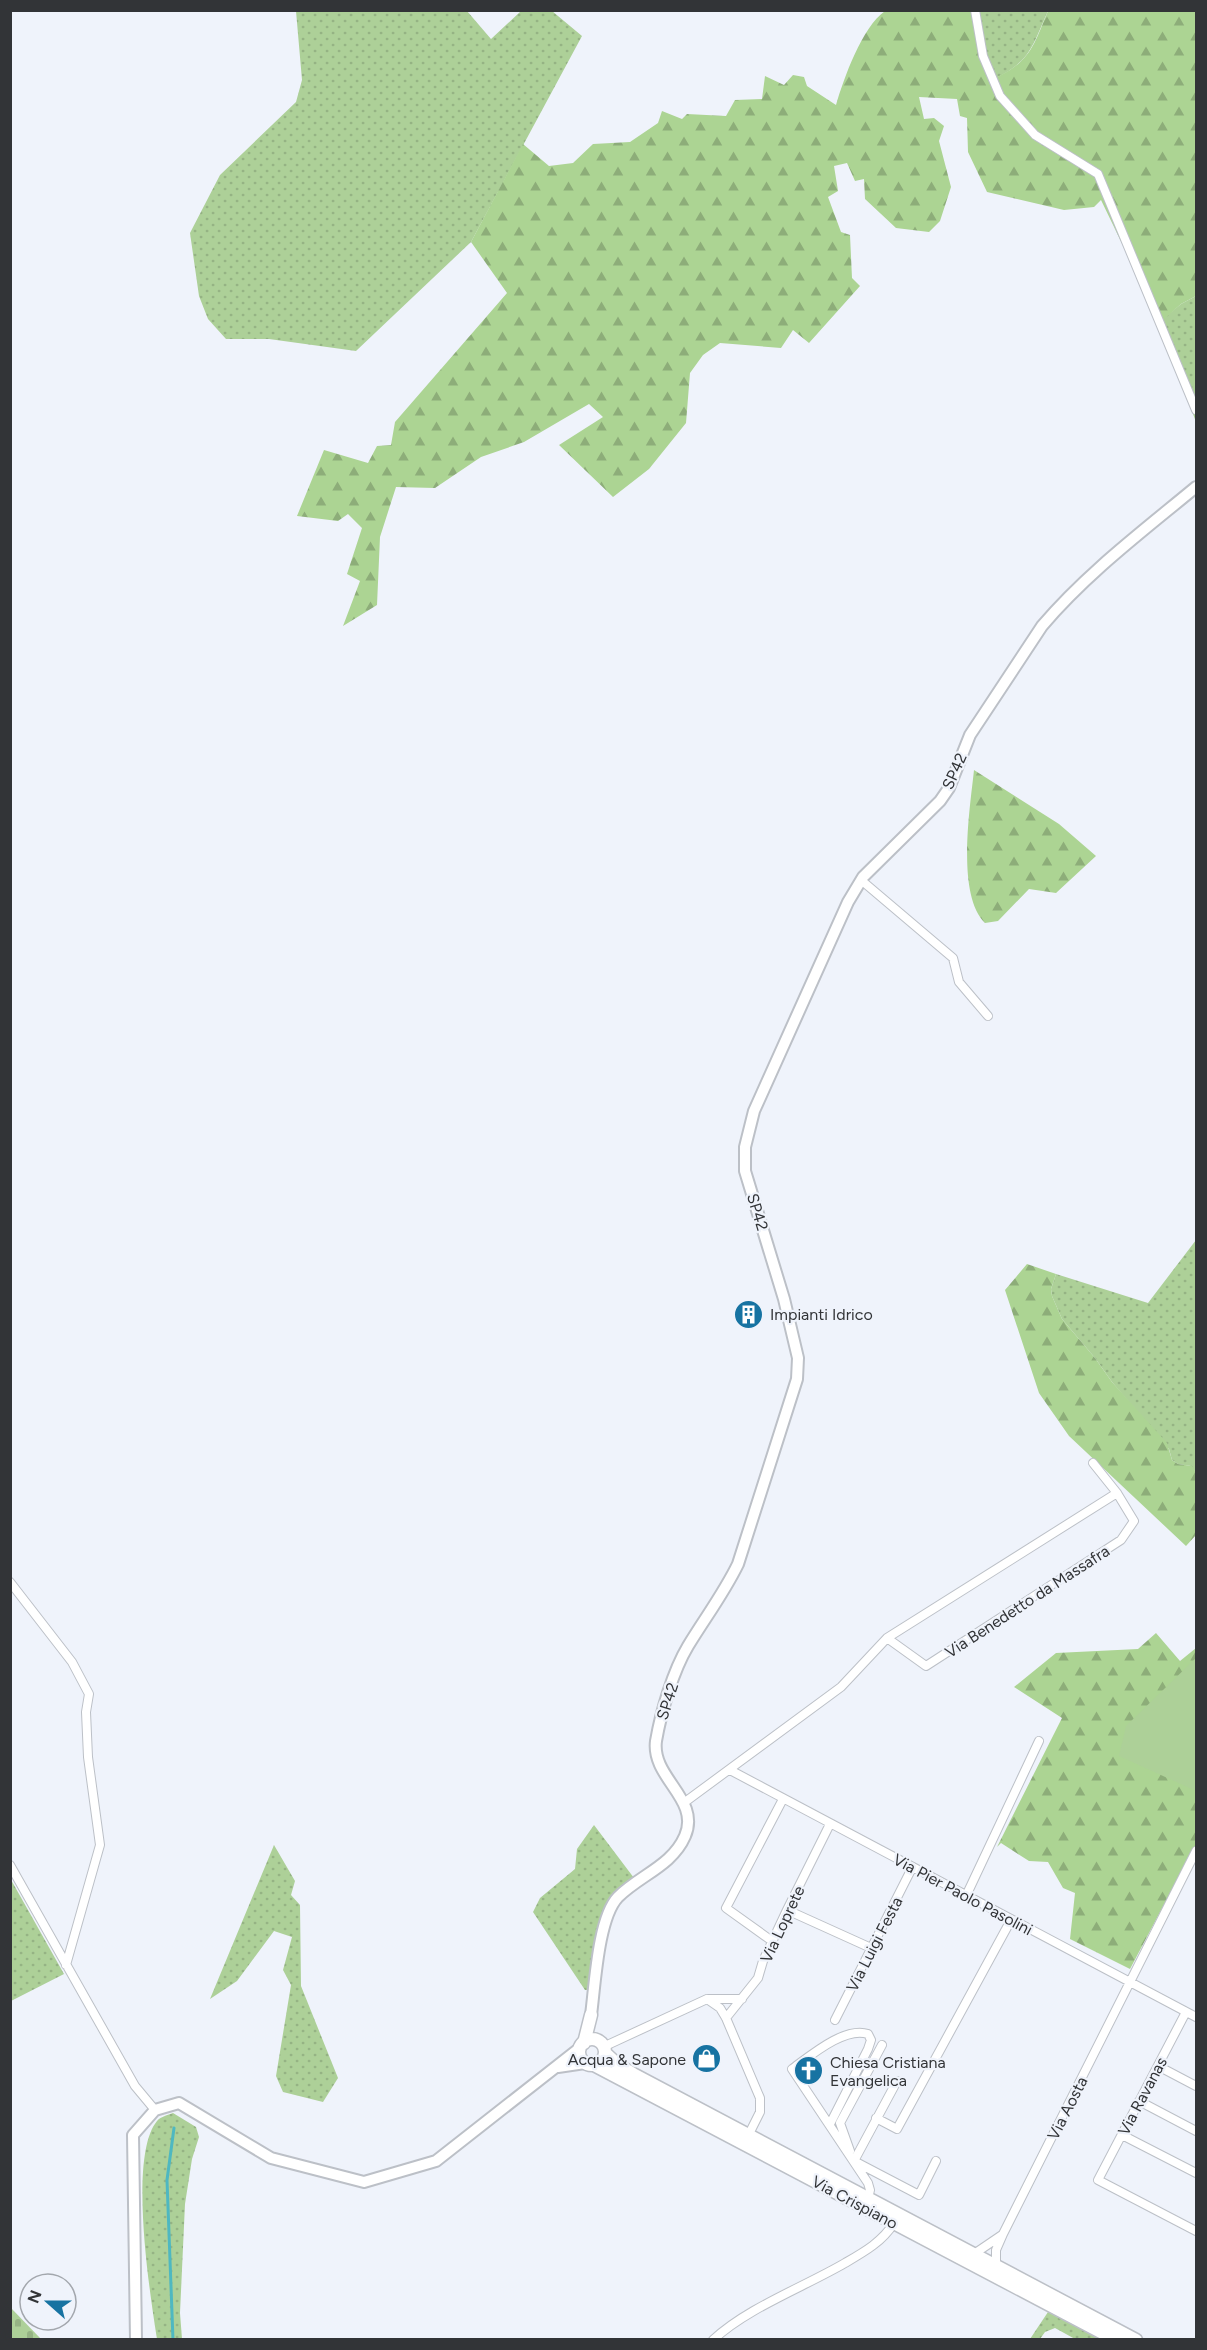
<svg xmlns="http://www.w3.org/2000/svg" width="1207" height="2350" font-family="Figtree,sans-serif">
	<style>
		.grass { fill: url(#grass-dots) }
		.forest { fill: url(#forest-firs) }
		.cemetery { fill: url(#cemetery-stones) }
		.green { fill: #add098 }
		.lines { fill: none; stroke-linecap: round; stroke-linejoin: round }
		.stream { stroke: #4eb8c1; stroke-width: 3 }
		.street-casing { stroke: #bcc0c7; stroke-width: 10 }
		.secondary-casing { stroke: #bcc0c7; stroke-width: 14 }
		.primary-casing { stroke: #bcc0c7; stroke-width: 15 }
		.street { stroke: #fff; stroke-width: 8 }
		.secondary { stroke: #fff; stroke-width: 10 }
		.primary { stroke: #fff; stroke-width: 12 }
		.labels { text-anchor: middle; stroke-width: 4.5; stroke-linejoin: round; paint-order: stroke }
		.street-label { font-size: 16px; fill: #323437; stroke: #eff3fb }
		.poi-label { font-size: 16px; fill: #323437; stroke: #eff3fb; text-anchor: start }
	</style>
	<defs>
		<pattern id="grass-dots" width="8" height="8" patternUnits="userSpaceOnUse" patternTransform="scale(1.5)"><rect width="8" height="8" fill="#add098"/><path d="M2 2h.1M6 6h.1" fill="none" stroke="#95b384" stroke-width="1.8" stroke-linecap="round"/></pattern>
		<pattern id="forest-firs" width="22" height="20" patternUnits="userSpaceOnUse" patternTransform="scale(1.5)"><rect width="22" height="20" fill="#acd493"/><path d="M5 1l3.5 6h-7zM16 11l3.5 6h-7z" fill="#8dad79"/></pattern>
		<pattern id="cemetery-stones" width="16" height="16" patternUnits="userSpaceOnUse" patternTransform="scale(1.5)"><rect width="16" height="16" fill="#add098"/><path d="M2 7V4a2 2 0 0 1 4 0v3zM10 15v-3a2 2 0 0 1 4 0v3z" fill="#95b384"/></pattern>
	</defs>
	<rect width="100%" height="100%" fill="#eff3fb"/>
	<path class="grass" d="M296,11H467L491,39L521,11H552L582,36L471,242L356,351L269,339H226L208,319L199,296L190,233L220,175L296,102L302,80Z
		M977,11H1048C1033,44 1031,61 996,78L984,52Z
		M1196,296V422L1155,312L1164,318L1181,304Z
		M1196,1240V1473L1191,1466L1178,1464L1172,1460L1169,1449L1112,1382L1095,1358L1062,1319L1052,1296L1051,1289L1056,1274L1148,1303Z
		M594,1825L634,1878L604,1908L589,1990H585L533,1912L540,1898L575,1869L577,1849Z
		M274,1845L295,1881L291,1895L300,1905L301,1986L338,2078L323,2102L283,2092L276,2076L291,1985L283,1970L292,1937L274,1931L237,1981L210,1999Z
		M10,1878L64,1974L11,2001H10Z
		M173,2113L196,2127L199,2137L192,2159L185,2204L180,2313L182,2339H157C150,2294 128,2156 157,2121C160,2117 168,2115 173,2113Z
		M1048,2312L1101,2339H1075L1055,2328L1045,2332L1040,2339H1030Z"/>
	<path class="forest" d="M885,11H977L984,52L997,77C1031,61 1034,44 1048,11H1196V296L1181,304L1164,319L1155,312L1101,200L1094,207L1064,210L987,192L968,152L967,118L960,116L957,99L919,97L924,119L934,118L944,126L939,141L951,187L940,221L929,232L896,228L865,199L864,179L855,181L847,163L834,166L838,191L828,197L841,232L850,235L852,278L860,286L809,343L793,330L781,348L720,343L703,355L690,373L686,423L649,469L613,497L559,445L603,417L589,404L524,442L481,457L435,488L396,487L380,537L377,605L343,626L360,581L347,574L362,528L348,514L338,521L297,516L324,450L368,463L377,446L391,445L395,422L507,293L471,242L523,144L549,166L573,163L593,144L630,142L658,123L662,111L682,119L687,114L726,116L735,100L762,99L765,76L784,85L793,75L804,77L807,86L836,105C844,78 862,27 885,11Z
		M974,770L1059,824L1096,856L1056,893L1029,889L998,921L985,923C956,894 970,809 974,770Z
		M1027,1264L1056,1274L1051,1289L1052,1296L1062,1319L1095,1358L1112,1382L1167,1443L1172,1460L1178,1464L1192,1466L1196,1473V1535L1186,1546L1069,1436L1039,1393L1005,1290Z
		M1156,1633L1180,1661L1196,1648V1844L1130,1969L1070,1939L1075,1893L1063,1888L1048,1862L1029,1861L1001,1843L997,1847L1062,1718L1014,1687L1056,1653L1138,1649Z"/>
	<path class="cemetery" d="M11,2308L41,2339H11Z"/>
	<path class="green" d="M1196,1658V1791L1119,1756L1126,1726Z"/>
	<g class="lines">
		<path class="stream" d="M173,2340L167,2180L174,2128"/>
		<defs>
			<path id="street" d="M975,10L983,56L1000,96L1035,135L1098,174L1196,410
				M861,880L953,958L959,982L988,1016
				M1093,1463L1117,1493
				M10,1582L72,1662L89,1694L86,1712L88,1757L100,1845L66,1965
				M730,1770L1196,2017
				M685,1802L841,1687L887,1638L1117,1493L1134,1521L1121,1540L926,1666L887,1638
				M10,1865L135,2086L155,2110
				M966,1896L1039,1741
				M787,1910L871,1948
				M772,1941L726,1908L783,1799
				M707,1999L720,2008L726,2018L760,2098V2112L749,2134
				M1186,2012L1098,2180L1196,2231
				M726,2018L758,1978L763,1961L787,1910L830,1824
				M835,2020L912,1868
				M603,2047L707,1999H742
				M1158,2066L1196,2086
				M897,2081L854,2161L919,2195L936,2161
				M1139,2101L1196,2131
				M876,2118L897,2129L1011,1920
				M830,2124L868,2049L871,2040L868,2034C845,2026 810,2056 792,2069L868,2183L870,2190L868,2199
				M1122,2135L1196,2173
				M850,2151L840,2123L882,2045
				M974,2254L1002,2235
				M996,2266V2250L1003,2234L1196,1851
				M713,2340C747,2308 804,2287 845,2263C864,2252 882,2242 894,2223"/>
			<path id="secondary" d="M591,2015C595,1985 598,1918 618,1897C640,1875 672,1866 685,1836C701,1799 651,1778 656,1741C661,1712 673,1671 688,1646C705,1618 724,1593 738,1564L797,1379L798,1358L784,1299L745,1171V1147L754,1111L848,902L863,877L940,801L949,788L970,735L1042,626C1087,573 1143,531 1196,487
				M558,2067L585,2063
				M136,2340L133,2135L155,2110L179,2103L271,2158L364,2182L436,2161L580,2048"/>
			<path id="primary" d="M579 2052a13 13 0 1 1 26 0a13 13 0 1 1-26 0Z
				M584,2043L591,2015
				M605,2053L618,2065L633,2074L1136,2340
				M594,2065L1116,2340"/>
		</defs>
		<use href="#street" class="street-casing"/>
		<use href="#secondary" class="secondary-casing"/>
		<use href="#primary" class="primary-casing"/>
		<use href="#street" class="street"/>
		<use href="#secondary" class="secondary"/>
		<use href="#primary" class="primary"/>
	</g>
	<defs>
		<symbol id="building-disc" viewBox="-11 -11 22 22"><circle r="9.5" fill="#1773a2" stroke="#eff3fb"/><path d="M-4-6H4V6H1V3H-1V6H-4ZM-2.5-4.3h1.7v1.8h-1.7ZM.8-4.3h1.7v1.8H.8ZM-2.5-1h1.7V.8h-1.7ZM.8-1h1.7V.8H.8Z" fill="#fff"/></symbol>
		<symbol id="shop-disc" viewBox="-11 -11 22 22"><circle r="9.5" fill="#1773a2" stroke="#eff3fb"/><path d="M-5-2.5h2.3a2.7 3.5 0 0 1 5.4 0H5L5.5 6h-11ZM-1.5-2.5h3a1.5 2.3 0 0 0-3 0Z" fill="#fff"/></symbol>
		<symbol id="church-disc" viewBox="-11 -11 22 22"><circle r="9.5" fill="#1773a2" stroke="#eff3fb"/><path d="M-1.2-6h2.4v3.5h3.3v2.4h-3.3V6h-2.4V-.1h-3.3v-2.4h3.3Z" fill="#fff"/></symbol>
	</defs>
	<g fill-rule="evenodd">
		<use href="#building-disc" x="732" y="1298" width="33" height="33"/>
		<use href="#shop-disc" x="690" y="2042" width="33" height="33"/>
		<use href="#church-disc" x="792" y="2054" width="33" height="33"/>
	</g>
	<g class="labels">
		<g class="street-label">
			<text transform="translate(954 771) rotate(-66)" y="6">SP42</text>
			<text transform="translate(758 1212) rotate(73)" y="6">SP42</text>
			<text transform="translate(1027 1601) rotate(-33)" y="6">Via Benedetto da Massafra</text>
			<text transform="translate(667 1701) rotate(-72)" y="6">SP42</text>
			<text transform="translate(963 1894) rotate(28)" y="6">Via Pier Paolo Pasolini</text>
			<text transform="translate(782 1924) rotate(-65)" y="6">Via Loprete</text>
			<text transform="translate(874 1944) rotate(-63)" y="6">Via Luigi Festa</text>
			<text transform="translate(1142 2096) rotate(-62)" y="6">Via Ravanas</text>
			<text transform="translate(1067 2108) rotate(-63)" y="6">Via Aosta</text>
			<text transform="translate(855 2202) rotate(28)" y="6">Via Crispiano</text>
		</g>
		<g class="poi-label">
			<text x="770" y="1320">Impianti Idrico</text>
			<text x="686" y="2065" text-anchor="end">Acqua &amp; Sapone</text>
			<text x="830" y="2068">Chiesa Cristiana<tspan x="830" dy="18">Evangelica</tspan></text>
		</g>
	</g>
	<rect width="1207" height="2350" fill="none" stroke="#323437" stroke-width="24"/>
	<g transform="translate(48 2302) rotate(291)"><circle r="28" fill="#eff3fb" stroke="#a3a7ad" stroke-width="1.5"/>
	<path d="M0-4.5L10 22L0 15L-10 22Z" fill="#1773a2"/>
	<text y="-9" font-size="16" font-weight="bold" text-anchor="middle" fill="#323437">N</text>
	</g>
</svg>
